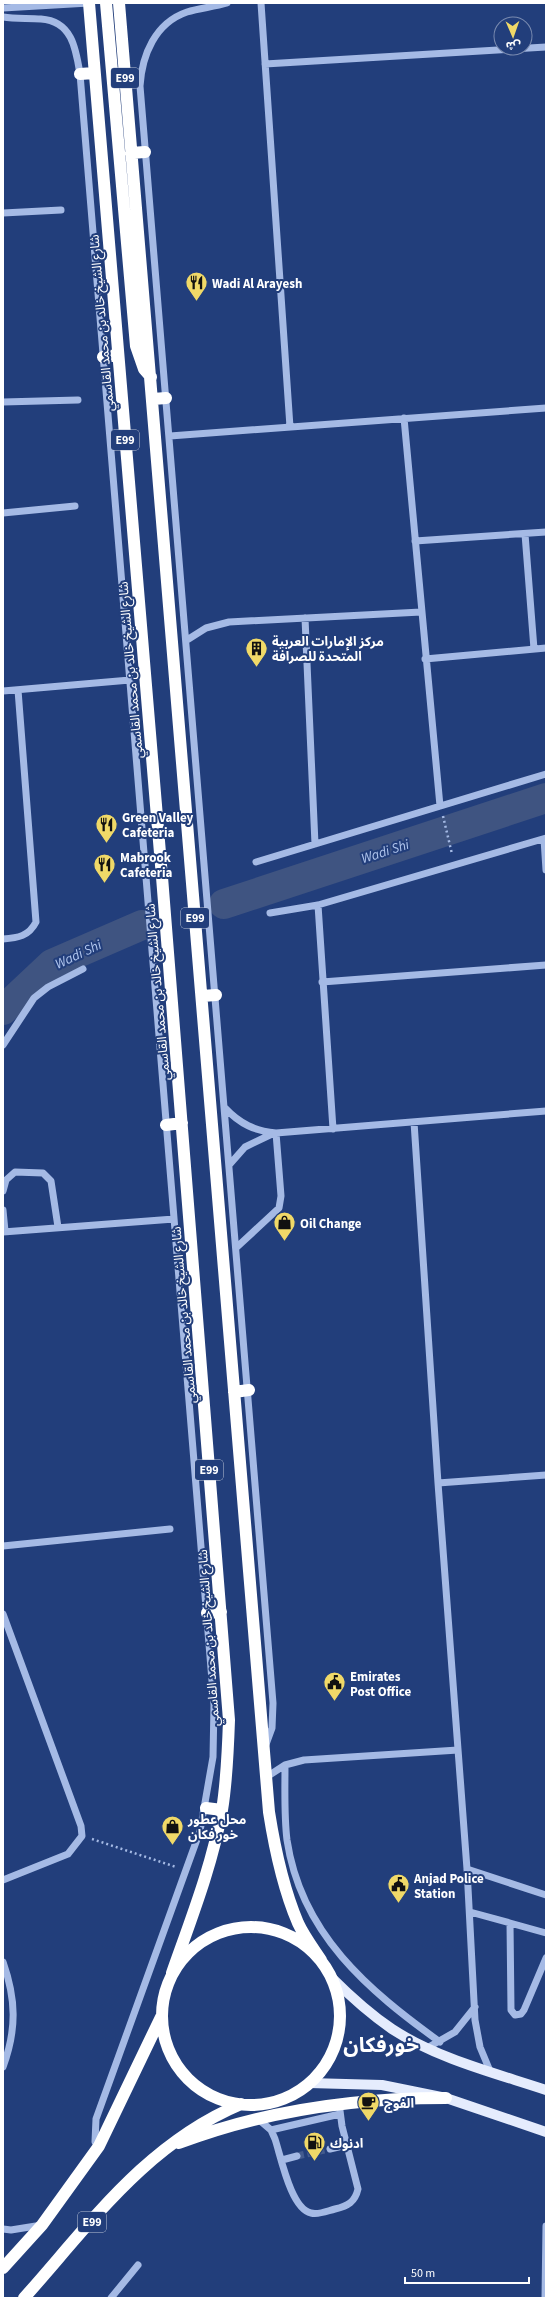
<svg xmlns="http://www.w3.org/2000/svg" width="549" height="2301" font-family="'Source Sans 3','Noto Sans Arabic',sans-serif">
	<style>
		.lines { fill: none; stroke-linecap: round; stroke-linejoin: round }
		.river { stroke: #3f5481; stroke-width: 30 }
		.minor-tunnel { stroke: #435b8f; stroke-width: 7; stroke-dasharray: 7 3.5; stroke-linecap: butt }
		.path { stroke: #a5bae5; stroke-width: 2.5; stroke-dasharray: 2 3; stroke-linecap: butt }
		.minor { stroke: #a5bae5; stroke-width: 7 }
		.major { stroke: #e5ecfd; stroke-width: 10 }
		.highway { stroke: #fff; stroke-width: 12 }
		.labels { text-anchor: middle; stroke-width: 4; stroke-linejoin: round; paint-order: stroke }
		.shield { fill: #223e7b; stroke: #bdc5d7; stroke-width: 1 }
		.shield-label { font-size: 12px; font-weight: bold; fill: #fff }
		.poi-label { font-size: 13px; font-weight: bold; fill: #fff; stroke: #223e7b; text-anchor: start }
		.street-label { font-size: 13px; fill: #fff; stroke: #223e7b }
		.water-label { font-size: 14px; font-style: italic; fill: #b0c5ed; stroke: #223e7b }
		.town-label { font-size: 21px; font-weight: bold; fill: #fff; stroke: #223e7b }
	</style>
	<rect width="100%" height="100%" fill="#223e7b"/>
	<g class="lines">
		<path class="river" d="M224,904L546,798
			M3,1010L52,964L142,925"/>
		<path class="minor-tunnel" d="M297,2156L330,2149"/>
		<path class="path" d="M443,816L452,854
			M92,1839L176,1867"/>
		<path class="minor" d="M227,3C214,7 200,8 187,12C155,23 142,55 140,86L273,1703L272,1728L265,1747
			M261,3L290,427
			M3,8L89,3
			M3,17C15,19 28,18 41,19C72,21 76,49 80,74L214,1705L213,1757L200,1831L96,2119L95,2142L99,2146
			M265,64L546,47
			M3,213L61,210
			M3,402L78,400
			M404,418L440,806
			M170,436L546,408
			M3,513L75,506
			M525,534L534,649
			M415,541L546,532
			M305,618L315,844
			M187,640L206,628L229,622L421,612
			M425,659L546,648
			M3,691L130,680
			M544,839L546,870
			M256,862L546,774
			M318,905L333,1129
			M270,913L318,905L546,838
			M3,939C18,938 29,936 36,922L18,690
			M322,982L546,965
			M3,1045L34,998L48,987L83,969
			M225,1108C240,1124 255,1131 276,1133L546,1111
			M414,1122L438,1483L467,1869L475,2020L480,2047L490,2071
			M230,1164L245,1147L272,1134
			M3,1191L6,1180L15,1172L43,1173L51,1181L58,1227
			M3,1210L5,1231
			M3,1232L174,1219
			M237,1247L279,1208L281,1196L276,1133
			M438,1483L546,1475
			M3,1546L170,1529
			M3,1614L81,1826L82,1836L68,1854L3,1880
			M285,1765C285,1790 284,1816 287,1840C301,1934 368,1990 440,2042
			M265,1778L285,1765L304,1760L458,1750
			M467,1869L546,1895
			M470,1912L510,1923
			M546,1933L510,1923L511,2010L515,2015L521,2014L524,2010L546,1958
			M3,1962C16,1999 17,2029 3,2067
			M427,2048L455,2032L475,2007
			M257,2118L271,2130L275,2139C281,2157 291,2209 311,2213C319,2215 327,2211 335,2209C348,2206 355,2202 358,2189L342,2126L339,2103
			M271,2130L340,2114
			M330,2149L347,2145
			M282,2160L297,2156
			M3,2229L11,2230L42,2225
			M111,2298L138,2265
			M545,2298L546,2226"/>
		<path class="major" d="M331,1977C350,1996 370,2014 392,2029C438,2059 495,2073 546,2090
			M309,2083L382,2085L446,2098L546,2132"/>
		<path class="highway" d="M89,3L162,877L229,1720C228,1750 227,1780 222,1810C212,1866 191,1919 172,1973
			M106,3L136,346L144,369L151,377
			M119,3L269,1812C275,1850 283,1888 298,1923C304,1936 313,1948 321,1960
			M80,74L94,73
			M131,153L145,152
			M103,357L118,355
			M153,399L166,398
			M202,996L216,995
			M166,1125L182,1123
			M234,1392L249,1390
			M207,1613L221,1612
			M206,1808L222,1810
			M162 2016a89 89 0 1 1 178 0a89 89 0 1 1-178 0Z
			M179,2143C266,2110 354,2098 446,2098
			M3,2268L42,2225L99,2146L161,2017
			M24,2298C91,2223 146,2144 241,2104"/>
	</g>
	<defs>
		<symbol id="restaurant-pin" viewBox="-11 -11 22 30"><path d="M0 17L-7.5 6A9.5 9.5 0 1 1 7.5 6Z" fill="#f0d968" stroke="#223e7b"/><path d="M-5-6h1v4h1v-4h1v4h1v-4h1v5L-1.5 .5V6h-2V.5L-5-1ZM5-6V6H3V1.5H1.5Q1.5-4 5-6Z" fill="#111"/></symbol>
		<symbol id="building-pin" viewBox="-11 -11 22 30"><path d="M0 17L-7.5 6A9.5 9.5 0 1 1 7.5 6Z" fill="#f0d968" stroke="#223e7b"/><path d="M-4-6H4V6H1V3H-1V6H-4ZM-2.5-4.3h1.7v1.8h-1.7ZM.8-4.3h1.7v1.8H.8ZM-2.5-1h1.7V.8h-1.7ZM.8-1h1.7V.8H.8Z" fill="#111"/></symbol>
		<symbol id="shop-pin" viewBox="-11 -11 22 30"><path d="M0 17L-7.5 6A9.5 9.5 0 1 1 7.5 6Z" fill="#f0d968" stroke="#223e7b"/><path d="M-5-2.5h2.3a2.7 3.5 0 0 1 5.4 0H5L5.5 6h-11ZM-1.5-2.5h3a1.5 2.3 0 0 0-3 0Z" fill="#111"/></symbol>
		<symbol id="civic-pin" viewBox="-11 -11 22 30"><path d="M0 17L-7.5 6A9.5 9.5 0 1 1 7.5 6Z" fill="#f0d968" stroke="#223e7b"/><path d="M-.6-6.5H3V-4.5H.6V-3L4-1V1h2V6H-6V1h2V-1L-.6-3ZM-1.2 2.5V6h2.4V2.5Z" fill="#111"/></symbol>
		<symbol id="cafe-pin" viewBox="-11 -11 22 30"><path d="M0 17L-7.5 6A9.5 9.5 0 1 1 7.5 6Z" fill="#f0d968" stroke="#223e7b"/><path d="M-5.5-4.5H6V0H3Q3 3.5 0 3.5H-2.5Q-5.5 3.5-5.5 0ZM3-3.2v2h1.7v-2ZM-6 4.5H4V6H-6Z" fill="#111"/></symbol>
		<symbol id="fuel-pin" viewBox="-11 -11 22 30"><path d="M0 17L-7.5 6A9.5 9.5 0 1 1 7.5 6Z" fill="#f0d968" stroke="#223e7b"/><path d="M-5.5-6h7V0h2V4h1.3V-2.5L3-4.5l.8-.8L6-3V5H2.5V1h-1V6h-7ZM-4.2-4.7v3.2H.2V-4.7Z" fill="#111"/></symbol>
	</defs>
	<g fill-rule="evenodd">
		<use href="#restaurant-pin" x="184" y="270" width="25" height="34"/>
		<use href="#building-pin" x="244" y="636" width="25" height="34"/>
		<use href="#restaurant-pin" x="94" y="812" width="25" height="34"/>
		<use href="#restaurant-pin" x="92" y="852" width="25" height="34"/>
		<use href="#shop-pin" x="272" y="1210" width="25" height="34"/>
		<use href="#civic-pin" x="322" y="1670" width="25" height="34"/>
		<use href="#shop-pin" x="160" y="1814" width="25" height="34"/>
		<use href="#civic-pin" x="386" y="1872" width="25" height="34"/>
		<use href="#cafe-pin" x="356" y="2090" width="25" height="34"/>
		<use href="#fuel-pin" x="302" y="2130" width="25" height="34"/>
	</g>
	<g class="labels">
		<g class="shield">
			<rect x="111" y="68" width="28" height="20" rx="3"/>
			<rect x="111" y="430" width="28" height="20" rx="3"/>
			<rect x="181" y="908" width="28" height="20" rx="3"/>
			<rect x="195" y="1460" width="28" height="20" rx="3"/>
			<rect x="78" y="2212" width="28" height="20" rx="3"/>
		</g>
		<g class="shield-label">
			<text x="125" y="82">E99</text>
			<text x="125" y="444">E99</text>
			<text x="195" y="922">E99</text>
			<text x="209" y="1474">E99</text>
			<text x="92" y="2226">E99</text>
		</g>
		<g class="poi-label">
			<text x="212" y="288">Wadi Al Arayesh</text>
			<text x="272" y="646">مركز الإمارات العربية<tspan x="272" dy="15">المتحدة للصرافة</tspan></text>
			<text x="122" y="822">Green Valley<tspan x="122" dy="15">Cafeteria</tspan></text>
			<text x="120" y="862">Mabrook<tspan x="120" dy="15">Cafeteria</tspan></text>
			<text x="300" y="1228">Oil Change</text>
			<text x="350" y="1681">Emirates<tspan x="350" dy="15">Post Office</tspan></text>
			<text x="188" y="1824">محل عطور<tspan x="188" dy="15">خور فكان</tspan></text>
			<text x="414" y="1883">Anjad Police<tspan x="414" dy="15">Station</tspan></text>
			<text x="384" y="2108">الفوج</text>
			<text x="330" y="2148">ادنوك</text>
		</g>
		<g class="street-label">
			<text transform="translate(101 323) rotate(-95)" y="5">شارع الشيخ خالد بن محمد القاسمي</text>
			<text transform="translate(130 670) rotate(-95)" y="5">شارع الشيخ خالد بن محمد القاسمي</text>
			<text transform="translate(157 992) rotate(-95)" y="5">شارع الشيخ خالد بن محمد القاسمي</text>
			<text transform="translate(183 1315) rotate(-95)" y="5">شارع الشيخ خالد بن محمد القاسمي</text>
			<text transform="translate(208 1638) rotate(-94)" y="5">شارع الشيخ خالد بن محمد القاسمي</text>
		</g>
		<g class="water-label">
			<text transform="translate(385 851) rotate(-18)" y="5">Wadi Shi</text>
			<text transform="translate(78 954) rotate(-25)" y="5">Wadi Shi</text>
		</g>
		<g class="town-label">
			<text x="381" y="2052">خورفكان</text>
		</g>
	</g>
	<rect width="549" height="2301" fill="none" stroke="#ffffff" stroke-width="8"/>
	<g transform="translate(513 36) rotate(178)"><circle r="19" fill="#223e7b" stroke="#7a8bb0"/>
	<path d="M0-3L7 15L0 10L-7 15Z" fill="#f0d968"/>
	<text y="-6" font-size="11" font-weight="bold" text-anchor="middle" fill="#ffffff">ش</text>
	</g>
	<path d="M405 2277v6h124v-6" fill="none" stroke="#ffffff" stroke-width="2"/>
	<text x="411" y="2277" font-size="12" fill="#ffffff" stroke="#223e7b" stroke-width="3" paint-order="stroke">50 m</text>
</svg>
